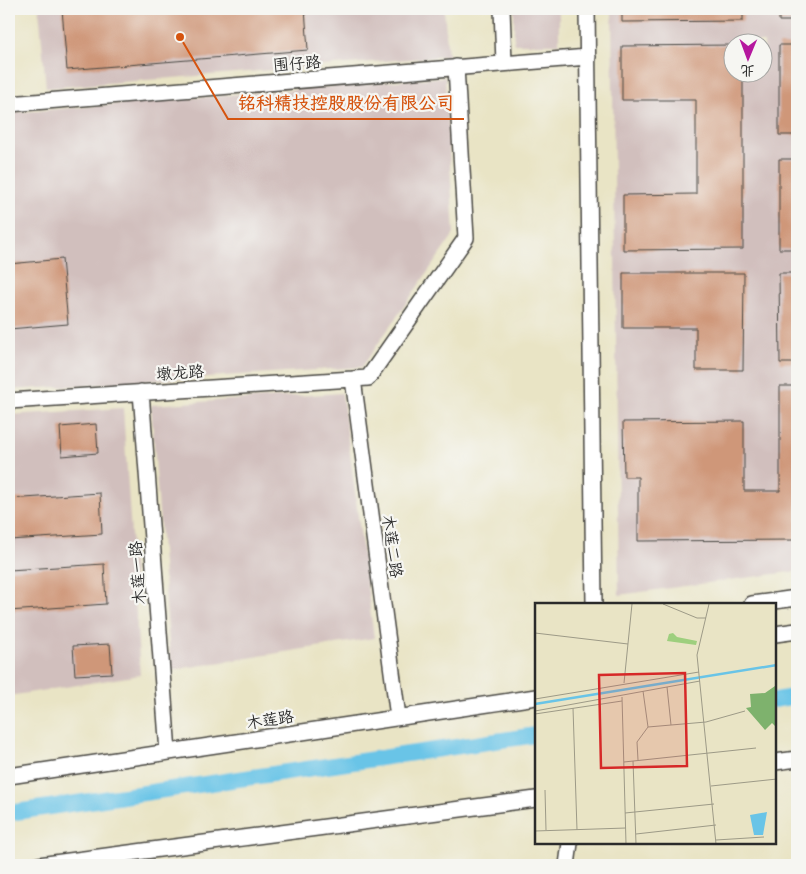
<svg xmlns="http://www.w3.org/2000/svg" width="806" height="874" font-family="Itim,'LXGW WenKai TC',sans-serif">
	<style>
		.industrial { fill: #d1bfbd; fill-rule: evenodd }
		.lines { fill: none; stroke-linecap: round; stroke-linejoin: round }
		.canal { stroke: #69c4e7; stroke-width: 16 }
		.building { fill: #cf9779 }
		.minor-casing { stroke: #484742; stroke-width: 18 }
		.minor { stroke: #fff; stroke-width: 15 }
		.labels { text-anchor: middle; stroke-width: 4.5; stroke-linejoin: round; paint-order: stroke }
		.street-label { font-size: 16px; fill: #2b2b2b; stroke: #f6f6f2 }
		.inset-river { fill: none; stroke: #69c4e7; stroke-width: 2.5 }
		.inset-road { fill: none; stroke: #9d9a87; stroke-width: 1 }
		.view { fill: #d62828; fill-opacity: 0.15; stroke: #d62828; stroke-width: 2.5 }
		.inset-edge { fill: none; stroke: #2b2b2b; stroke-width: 2.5 }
		.leader { fill: none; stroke: #d5540f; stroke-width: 2 }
		.callout-dot { fill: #d5540f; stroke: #f6f6f2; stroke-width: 2 }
		.callout-label { font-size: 18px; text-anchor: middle; font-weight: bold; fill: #d5540f; stroke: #f6f6f2; stroke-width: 4.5; stroke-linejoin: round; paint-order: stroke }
	</style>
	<rect width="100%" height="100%" fill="#f6f6f2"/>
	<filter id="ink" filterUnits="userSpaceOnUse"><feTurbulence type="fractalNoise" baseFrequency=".02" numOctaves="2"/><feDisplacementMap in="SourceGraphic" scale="10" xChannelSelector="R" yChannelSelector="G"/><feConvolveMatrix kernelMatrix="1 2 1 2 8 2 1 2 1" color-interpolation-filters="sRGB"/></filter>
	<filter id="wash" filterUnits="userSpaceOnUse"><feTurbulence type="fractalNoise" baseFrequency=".0096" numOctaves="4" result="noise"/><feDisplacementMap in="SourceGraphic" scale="20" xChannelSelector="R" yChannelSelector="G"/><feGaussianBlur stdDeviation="1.12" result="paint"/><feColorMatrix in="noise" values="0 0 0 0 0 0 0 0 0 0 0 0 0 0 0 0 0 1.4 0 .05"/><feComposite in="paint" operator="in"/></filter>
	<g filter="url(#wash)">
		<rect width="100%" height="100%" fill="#e9e4c5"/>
		<path class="industrial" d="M39,9H444L448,56L46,88Z
			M514,9H559V44H514Z
			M612,9H797V571L619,595ZM734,42H764V72H734Z
			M445,77L454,234L362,367L9,390V113Z
			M342,393L374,638L171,670L151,405Z
			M123,408L140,675L9,696V415Z"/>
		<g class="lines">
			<path class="canal" d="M775,700L797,696
				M9,813L536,735"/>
		</g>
		<g id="blocks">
			<path class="building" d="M62,9H305L308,50L67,70Z
				M622,9H743V21L622,22Z
				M779,9H797V21H779Z
				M734,45V72H743V249L623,250V195L696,194V100H622V46Z
				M779,45H797V135H779Z
				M779,159H797V249H779Z
				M62,259L68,324L9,329V264Z
				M623,273H744L743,370H696V328H623Z
				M779,273H797V363H780Z
				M780,386H797V540L638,541V477H624L623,422L744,421V491H780Z
				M96,424L98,453L62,456L60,427Z
				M100,493L102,534L9,540V499Z
				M104,564L106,604L9,611V570Z
				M110,644L112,673L75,675L73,646Z"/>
		</g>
	</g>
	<g filter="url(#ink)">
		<use href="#blocks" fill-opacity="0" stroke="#484742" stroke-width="1"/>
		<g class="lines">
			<defs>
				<path id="minor" d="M502,9L504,63
					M587,9L594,604
					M9,104L588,57
					M353,379L398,717
					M141,392L168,752
					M9,401L368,378L466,238L456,67
					M752,604L797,598
					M775,634L797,631
					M775,762L797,759
					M9,776L536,697
					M39,865L536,799
					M567,865L570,843"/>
			</defs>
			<use href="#minor" class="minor-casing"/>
			<use href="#minor" class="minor"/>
		</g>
	</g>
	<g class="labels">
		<g class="street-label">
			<text transform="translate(297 63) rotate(-5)" y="6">围仔路</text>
			<text transform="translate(180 372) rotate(-4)" y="6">墩龙路</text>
			<text transform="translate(393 546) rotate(82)" y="6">木莲二路</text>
			<text transform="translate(137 573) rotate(-94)" y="6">木莲一路</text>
			<text transform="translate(270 719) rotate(-9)" y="6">木莲路</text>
		</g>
	</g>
	<g transform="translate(535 603)">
		<rect width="241" height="241" fill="#e9e4c5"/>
		<path d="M138,30L142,34L162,38L161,42L132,38L134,31Z" fill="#9ecf7e"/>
		<path d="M240,83L241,124L237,120L230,127L211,105L216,104L215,91L230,90Z" fill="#7eb26d"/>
		<path d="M232,209L228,232H219L215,212Z" fill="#69c4e7"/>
		<path class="inset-river" d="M0,101L242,62"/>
		<path class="inset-road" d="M128,1L162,15H171M174,1L162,52L181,241M0,30L93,41M89,80L97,1M132,84L136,122M108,88L113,124M87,94L91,241M0,96L164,69M38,105L42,227M0,108L165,78M0,111L87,98M113,124L171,119L210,108M103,157L102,139L113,124M98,158L101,241M89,159L221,145M176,183L242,176M10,187L11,227M90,210L179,201M0,228L91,225M101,231L181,222M181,237L229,234"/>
		<path class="view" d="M150,70L152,163L66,165L64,72Z"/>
		<rect width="241" height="241" class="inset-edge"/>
	</g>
	<path class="leader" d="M180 37L228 119H464"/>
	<circle class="callout-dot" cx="180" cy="37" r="5"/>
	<g class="callout-label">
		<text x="346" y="109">铭科精技控股股份有限公司</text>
	</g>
	<rect width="806" height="874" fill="none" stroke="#f6f6f2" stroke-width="30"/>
	<g transform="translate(748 58) rotate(181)"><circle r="24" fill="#f6f6f2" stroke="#a5a5a2"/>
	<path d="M0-4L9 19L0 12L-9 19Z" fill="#b5179e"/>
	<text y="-8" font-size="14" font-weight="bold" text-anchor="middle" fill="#2b2b2b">北</text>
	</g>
</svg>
